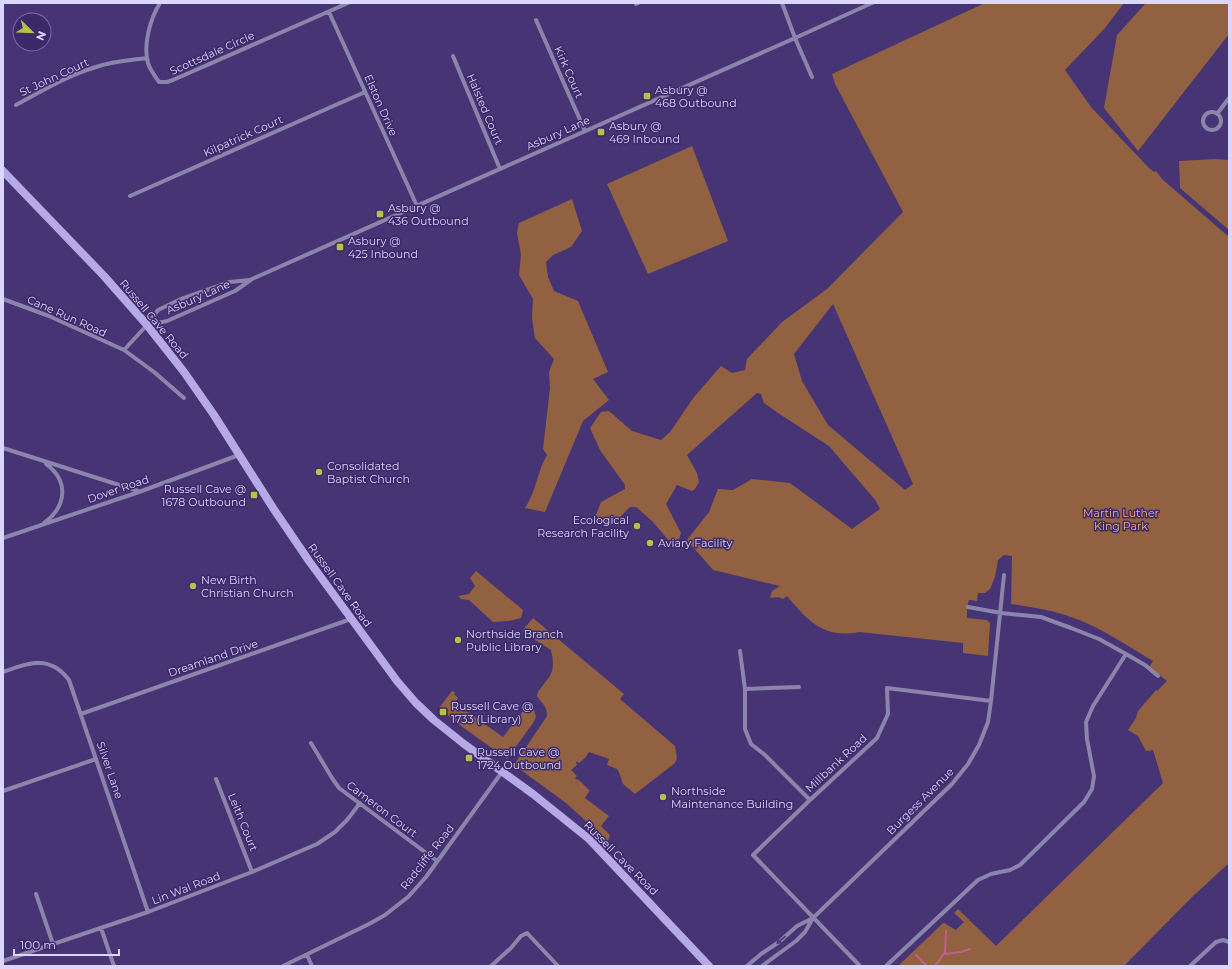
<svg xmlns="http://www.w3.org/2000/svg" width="1232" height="969" font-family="Montserrat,sans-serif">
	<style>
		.green { fill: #916142; fill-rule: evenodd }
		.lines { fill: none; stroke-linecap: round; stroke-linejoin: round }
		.stream { stroke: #be628b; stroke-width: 2 }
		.minor { stroke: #8c85ab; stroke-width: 4 }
		.secondary { stroke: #b5a9e6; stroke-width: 8 }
		.oneway { fill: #4b3b76 }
		.poi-dot { fill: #b8c147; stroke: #3b2969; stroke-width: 1.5 }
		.labels { text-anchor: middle; stroke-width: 3; stroke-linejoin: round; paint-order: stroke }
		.street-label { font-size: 11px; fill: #dcd6fd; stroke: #3b2969 }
		.poi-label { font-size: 11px; fill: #dcd6fd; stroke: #3b2969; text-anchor: start }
		.park-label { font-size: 11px; fill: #f2b188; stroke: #3b2969 }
	</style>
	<rect width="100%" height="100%" fill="#463475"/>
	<path class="green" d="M985,3H1124L1105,28L1065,70L1091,107L1149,168L1154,172L1156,171L1162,179L1229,237V863L1191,898L1124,966H898L942,924L944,923L956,930L964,922L954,913L958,909L996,946L1163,783L1153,750L1146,751L1138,736L1128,730L1136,718L1138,711L1156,690L1157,691L1167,681L1149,667L1153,661C1126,645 1100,627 1071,617C1052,610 1031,607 1011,604L1012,556L1004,555L998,560L995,577L990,589L985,593H978L977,601L969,600L967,607V618L987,620L990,623L988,656L963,653V643L859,632C824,639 808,621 787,596L783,599L778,597L770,598L772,591L780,586L713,570L687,540L709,512L718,489L733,490L752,479L790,483L852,529L880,509L876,501L829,446L781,415L764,403L761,394L757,393L687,455L697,473L699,482L695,489L692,491L677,485L666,504L681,533L679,539L671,543L652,521L636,507H630L612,525C604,525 599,524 596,515L601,502L625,489V485L600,450L590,428L601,412L609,411L632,431L661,440L670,432L694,397L721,366L732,373L745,370L747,359L782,322L827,289L903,212L835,84L832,74ZM833,304L913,484L905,490L828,425L802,381L794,354Z
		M1146,3H1229V34L1138,151L1104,108L1117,35Z
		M692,146L728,241L648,274L607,184Z
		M1215,159L1229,160V230L1180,188L1179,161Z
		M572,199L582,231L571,247L553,255L546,262L548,277L554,291L578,301L608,372L593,379L609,400L583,421L545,512L525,508C536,492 537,472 547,455L543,449L550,388L549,372L554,359L535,338L532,318L533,299L519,275L521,255L517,233L519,223Z
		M476,571L523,610L521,618L509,621L493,622L469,600L461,599L458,596L469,594L475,586L470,578Z
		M533,618L624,694L620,699L675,746L677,758L675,763L635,794L623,784L619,772L617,769L607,765L609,759L589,752L585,758L579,763L577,761L576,763L577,765L571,770L577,776L575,778L577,780L578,779L589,790H590L585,798L609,816L601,826L610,835L608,841L566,803L514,765L547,716C547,705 542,704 537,696L538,692C551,674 556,673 551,650L523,632V630Z
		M452,691L455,692L454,694L458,698L455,703L503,737L527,706L530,705L534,709L536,717L533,723L507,759L457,723L439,708Z"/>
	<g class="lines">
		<path class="stream" d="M944,954L961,952L970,949
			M916,955L927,966
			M935,966L945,952L946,931"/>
		<path class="minor" d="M160,3C150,19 143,45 148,63C150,70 155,76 159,82H167L173,80L348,3
			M782,3L795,38L812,77
			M636,4L638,3
			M329,12L417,206
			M536,20L585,131
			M453,56L500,169
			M16,105C42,91 68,75 96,67C113,61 130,60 147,58
			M1203 121a9 9 0 1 1 18 0a9 9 0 1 1-18 0Z
			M1217,114L1229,98
			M130,196L365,92
			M3,299L49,316L124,350L154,372L184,398
			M148,325L167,321L235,291L252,279L795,38L872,3
			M124,350L147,325L158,310L181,299L230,282L249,280
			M3,448L138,491
			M44,523C67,506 69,481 46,464
			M3,538L139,492L239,455
			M968,607L1001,613L1041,617L1071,628L1099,639L1126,654L1145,665L1158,676
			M740,651L745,689V729L751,744L765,755L810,800
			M3,672C28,663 50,654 69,680L148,912
			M745,689L799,687
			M81,714L351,619
			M311,743L332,778L339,788L437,861
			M216,779L252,872
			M3,791L96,759
			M36,894L53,944
			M101,928L114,966
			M307,955L312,966
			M3,961L148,912L252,872L317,844L335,832L347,820L360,803
			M283,966L369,924L385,915L408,897L426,877L502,772
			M491,966L511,948L521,936L527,933L558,966
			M747,966L761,954L779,942L797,926L813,918
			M762,966L796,941L805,932L813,918L952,784L968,764L979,745L988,722L991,701L1004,575
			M860,966L753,855L810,800L877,738L888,714L887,688L991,701
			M886,966L978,880L991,874L1010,870L1020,865L1084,802L1092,789L1094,776L1087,739L1086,722L1093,706L1126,654
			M1190,966L1216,942L1223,940L1229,942"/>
		<path class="secondary" d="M3,171L104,276L147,325L184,372L214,415L273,508L309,561L397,681L416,703L434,720L464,744L533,794L589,839L709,966"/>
	</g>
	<defs><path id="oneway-solid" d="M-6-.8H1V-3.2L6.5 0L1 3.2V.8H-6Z"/></defs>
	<use class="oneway" href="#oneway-solid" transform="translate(781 940) rotate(140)"/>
	<g class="poi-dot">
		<rect x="643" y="92" width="8" height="8" rx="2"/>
		<rect x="597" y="128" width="8" height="8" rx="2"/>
		<rect x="376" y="210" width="8" height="8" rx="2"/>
		<rect x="336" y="243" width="8" height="8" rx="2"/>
		<circle cx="319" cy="472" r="4"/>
		<rect x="250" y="491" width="8" height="8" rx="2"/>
		<circle cx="637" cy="526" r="4"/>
		<circle cx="650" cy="543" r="4"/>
		<circle cx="193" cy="586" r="4"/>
		<circle cx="458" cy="640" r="4"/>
		<rect x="439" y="708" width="8" height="8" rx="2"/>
		<rect x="465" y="754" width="8" height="8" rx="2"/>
		<circle cx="663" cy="797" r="4"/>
	</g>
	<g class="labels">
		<g class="street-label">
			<text transform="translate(212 53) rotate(-24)" y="4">Scottsdale Circle</text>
			<text transform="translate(569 72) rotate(66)" y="4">Kirk Court</text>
			<text transform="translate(54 77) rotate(-25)" y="4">St John Court</text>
			<text transform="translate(381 105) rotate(66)" y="4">Elston Drive</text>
			<text transform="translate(485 109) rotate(67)" y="4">Halsted Court</text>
			<text transform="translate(558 133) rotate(-24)" y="4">Asbury Lane</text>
			<text transform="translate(243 136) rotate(-24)" y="4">Kilpatrick Court</text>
			<text transform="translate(198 297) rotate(-24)" y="4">Asbury Lane</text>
			<text transform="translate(67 316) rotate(24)" y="4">Cane Run Road</text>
			<text transform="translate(154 319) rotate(50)" y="4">Russell Cave Road</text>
			<text transform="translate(118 489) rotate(-19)" y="4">Dover Road</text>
			<text transform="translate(340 585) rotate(54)" y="4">Russell Cave Road</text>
			<text transform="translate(213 658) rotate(-19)" y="4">Dreamland Drive</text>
			<text transform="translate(836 763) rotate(-43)" y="4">Millbank Road</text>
			<text transform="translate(110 770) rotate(71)" y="4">Silver Lane</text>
			<text transform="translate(920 801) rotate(-45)" y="4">Burgess Avenue</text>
			<text transform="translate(382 809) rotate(37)" y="4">Cameron Court</text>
			<text transform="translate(243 822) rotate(68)" y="4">Leith Court</text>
			<text transform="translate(427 857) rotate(-52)" y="4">Radcliffe Road</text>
			<text transform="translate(621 858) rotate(45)" y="4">Russell Cave Road</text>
			<text transform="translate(186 888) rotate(-21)" y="4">Lin Wal Road</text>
		</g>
		<g class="poi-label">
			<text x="655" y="94">Asbury @<tspan x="655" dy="13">468 Outbound</tspan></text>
			<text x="609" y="130">Asbury @<tspan x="609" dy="13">469 Inbound</tspan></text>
			<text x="388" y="212">Asbury @<tspan x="388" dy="13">436 Outbound</tspan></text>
			<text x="348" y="245">Asbury @<tspan x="348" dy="13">425 Inbound</tspan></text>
			<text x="327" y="470">Consolidated<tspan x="327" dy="13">Baptist Church</tspan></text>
			<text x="246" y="493" text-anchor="end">Russell Cave @<tspan x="246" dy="13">1678 Outbound</tspan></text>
			<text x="629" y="524" text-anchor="end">Ecological<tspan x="629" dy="13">Research Facility</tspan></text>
			<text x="658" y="547">Aviary Facility</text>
			<text x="201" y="584">New Birth<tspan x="201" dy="13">Christian Church</tspan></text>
			<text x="466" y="638">Northside Branch<tspan x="466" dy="13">Public Library</tspan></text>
			<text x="451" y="710">Russell Cave @<tspan x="451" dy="13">1733 (Library)</tspan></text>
			<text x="477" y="756">Russell Cave @<tspan x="477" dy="13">1724 Outbound</tspan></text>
			<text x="671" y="795">Northside<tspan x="671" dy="13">Maintenance Building</tspan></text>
		</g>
		<g class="park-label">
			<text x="1121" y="517">Martin Luther<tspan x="1121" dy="13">King Park</tspan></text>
		</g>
	</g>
	<rect width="1232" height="969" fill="none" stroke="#dcd6fd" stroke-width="8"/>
	<g transform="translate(32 32) rotate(113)"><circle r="19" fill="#3b2969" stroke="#7b6ea4"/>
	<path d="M0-3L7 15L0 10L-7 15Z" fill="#b8c147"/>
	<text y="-6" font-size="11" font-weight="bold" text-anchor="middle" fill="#dcd6fd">N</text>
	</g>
	<path d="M14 949v6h105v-6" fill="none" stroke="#dcd6fd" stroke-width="2"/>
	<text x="20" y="949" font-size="12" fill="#dcd6fd" stroke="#3b2969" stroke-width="3" paint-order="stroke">100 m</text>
</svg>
